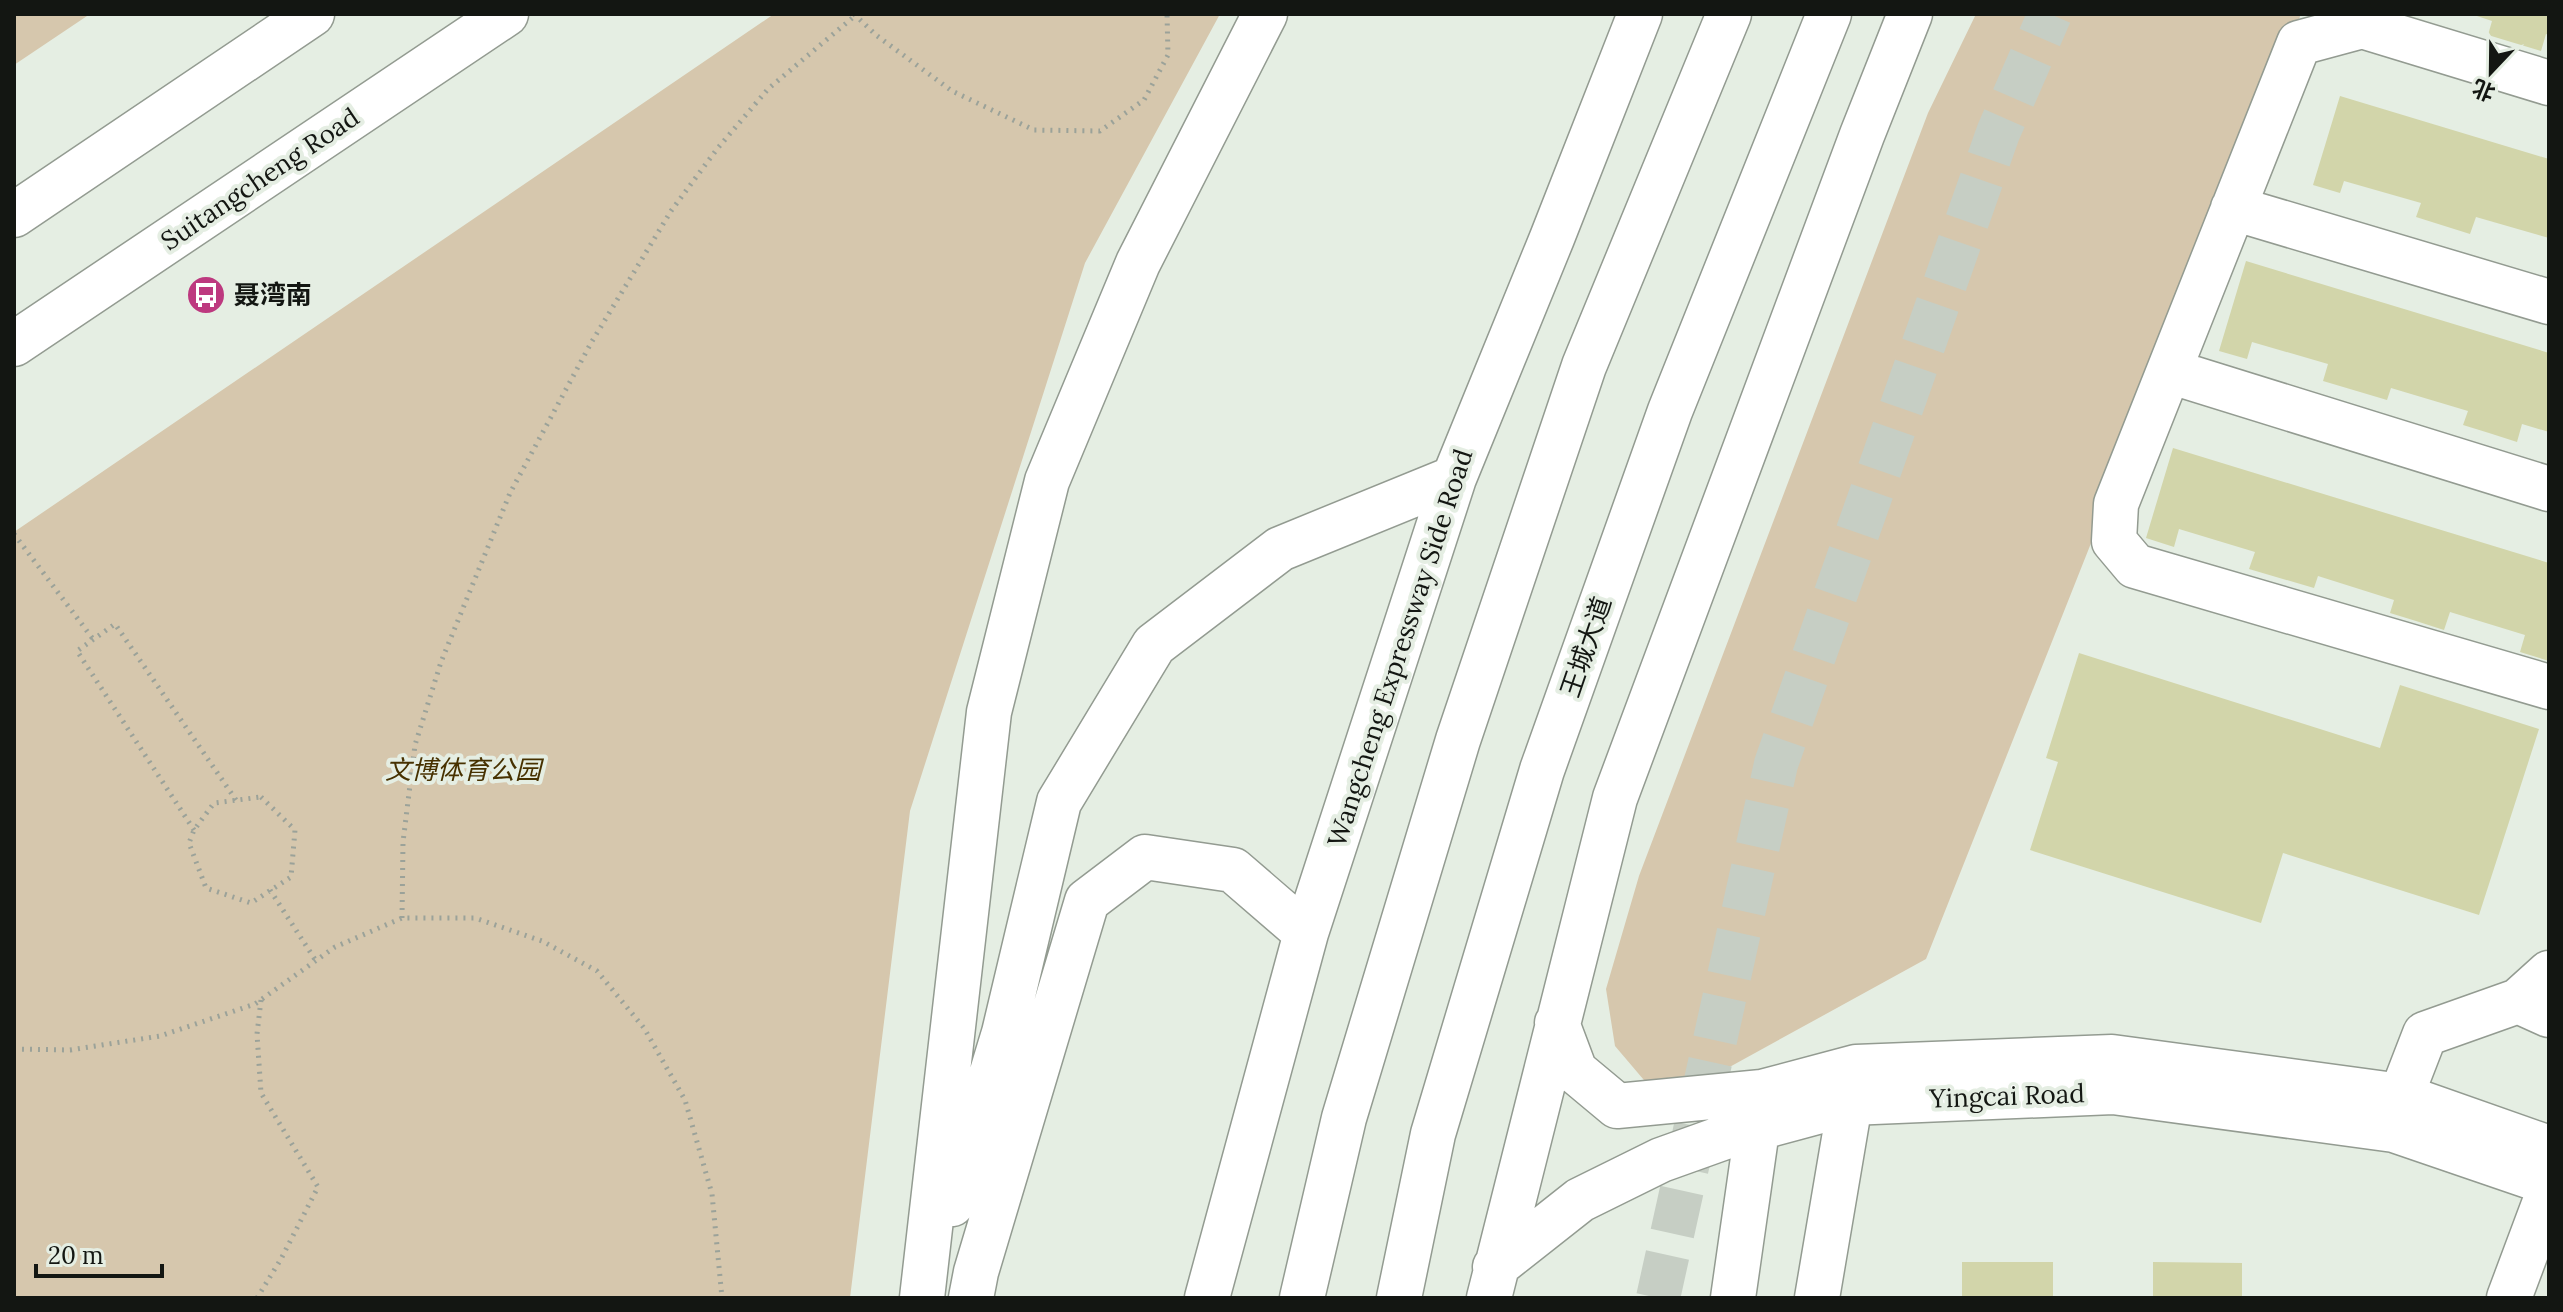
<svg xmlns="http://www.w3.org/2000/svg" width="2563" height="1312" font-family="Lora,'Noto Sans SC',serif">
	<style>
		.green { fill: #d6c7ad }
		.building { fill: #d2d5aa }
		.lines { fill: none; stroke-linecap: round; stroke-linejoin: round }
		.major-tunnel { stroke: #c6cec4; stroke-width: 44; stroke-dasharray: 44 22; stroke-linecap: butt }
		.minor-casing { stroke: #939b91; stroke-width: 47 }
		.major-casing { stroke: #939b91; stroke-width: 47 }
		.highway-casing { stroke: #939b91; stroke-width: 47 }
		.path { stroke: #9ba299; stroke-width: 5; stroke-dasharray: 2 6; stroke-linecap: butt }
		.minor { stroke: #fff; stroke-width: 44 }
		.major { stroke: #fff; stroke-width: 44 }
		.highway { stroke: #fff; stroke-width: 44 }
		.path-bridge { stroke: #9ba299; stroke-width: 5; stroke-dasharray: 2 6; stroke-linecap: butt }
		.labels { text-anchor: middle; stroke-width: 8; stroke-linejoin: round; paint-order: stroke }
		.street-label { font-size: 26px; fill: #131612; stroke: #e5eee3 }
		.poi-label { font-size: 26px; font-weight: bold; fill: #131612; stroke: #e5eee3; text-anchor: start }
		.park-label { font-size: 26px; font-style: italic; fill: #473100; stroke: #e5eee3 }
	</style>
	<rect width="100%" height="100%" fill="#e5eee3"/>
	<path class="green" d="M14,14H90L14,65Z
		M774,14H1220L1085,263L910,811L850,1298H14V532Z
		M1976,14H2301L1926,959L1695,1086H1649L1615,1046L1606,989L1639,876L1928,113Z"/>
	<path class="building" d="M2471,14H2549V35L2546,34L2541,51L2488,35L2492,21Z
		M2340,96L2549,159V238L2476,217L2470,234L2416,217L2421,203L2344,181L2340,193L2313,185Z
		M2246,261L2549,353V432L2522,424L2517,442L2489,433L2463,425L2468,411L2391,388L2387,400L2323,381L2328,364L2252,342L2247,359L2219,351Z
		M2173,448L2549,563V661L2520,652L2525,635L2450,612L2444,630L2416,621L2390,613L2394,600L2318,576L2314,588L2249,569L2255,552L2179,529L2174,547L2146,538Z
		M2079,653L2380,748L2400,685L2539,729L2479,915L2283,853L2261,923L2030,850L2058,762L2046,758Z
		M1962,1262H2053V1298H1962Z
		M2153,1262L2242,1263V1298H2153Z"/>
	<g class="lines">
		<path class="major-tunnel" d="M1658,1298L1776,764L1998,133L2050,14"/>
		<defs>
			<path id="minor" d="M2549,83L2362,26L2299,43L2116,504L2114,541L2135,566L2549,687
				M2233,208L2549,302
				M2169,371L2549,489
				M2518,1001L2549,973
				M2401,1096L2425,1034L2518,1001L2549,1015
				M1817,1298L1856,1068
				M2509,1298L2549,1191"/>
			<path id="major" d="M14,215L312,14
				M14,344L506,14
				M1557,1023L1575,1071L1617,1106L1762,1092L1856,1067L2112,1057L2401,1096L2549,1148
				M952,1204L1004,1033L1059,802L1154,645L1280,549L1454,478
				M1495,1267L1580,1200L1661,1160L1728,1136L1850,1103L2113,1092L2394,1130L2549,1183
				M922,1298L989,712L1047,481L1138,263L1265,14
				M971,1298L976,1272L1087,901L1145,857L1233,870L1306,933
				M1207,1298L1306,933L1454,478L1552,238L1640,14
				M1489,1298L1615,798L1862,135L1910,14
				M1733,1298L1761,1102"/>
			<path id="highway" d="M1302,1298L1344,1118L1458,740L1584,366L1729,14
				M1399,1298L1433,1134L1542,770L1670,411L1829,14"/>
		</defs>
		<use href="#minor" class="minor-casing"/>
		<use href="#major" class="major-casing"/>
		<use href="#highway" class="highway-casing"/>
		<path class="path" d="M14,534L93,639
			M261,797L295,830L291,877L251,903L206,888L189,843L194,830L214,803Z
			M194,830L77,651L115,624L236,800
			M270,890L316,961
			M402,918L403,842L415,745L441,662L510,493L591,343L671,211L717,149L768,89L857,14
			M14,1049L70,1050L160,1036L255,1004L335,947L402,918H475L542,941L597,971L644,1028L685,1100L712,1194L722,1298
			M257,1298L281,1259L318,1187L261,1093L257,1034L261,1000"/>
		<use href="#minor" class="minor"/>
		<use href="#major" class="major"/>
		<use href="#highway" class="highway"/>
		<path class="path-bridge" d="M854,14L876,35L952,91L1034,130L1100,131L1144,100L1168,55L1167,14"/>
	</g>
	<defs>
		<symbol id="bus-disc" viewBox="-11 -11 22 22"><circle r="9.5" fill="#bd397f" stroke="#e5eee3"/><path d="M-5-6H5V4H4V6H2V4H-2V6H-4V4H-5ZM-3.5-4V0h7V-4ZM-3.5 1.2v1.5H-2V1.2ZM2 1.2v1.5H3.5V1.2Z" fill="#fff"/></symbol>
	</defs>
	<g fill-rule="evenodd">
		<use href="#bus-disc" x="184" y="273" width="44" height="44"/>
	</g>
	<g class="labels">
		<g class="street-label">
			<text transform="translate(260 179) rotate(-34)" y="9">Suitangcheng Road</text>
			<text transform="translate(1586 647) rotate(-71)" y="9">王城大道</text>
			<text transform="translate(1400 648) rotate(-72)" y="9">Wangcheng Expressway Side Road</text>
			<text transform="translate(2007 1096) rotate(-2)" y="9">Yingcai Road</text>
		</g>
		<g class="poi-label">
			<text x="234" y="304">聂湾南</text>
		</g>
		<g class="park-label">
			<text x="463" y="779">文博体育公园</text>
		</g>
	</g>
	<rect width="2563" height="1312" fill="none" stroke="#131612" stroke-width="32"/>
	<g transform="translate(2491 72) rotate(202)" stroke="#e5eee3" stroke-width="6" paint-order="stroke">
	<path d="M0-6L14 30L0 20L-14 30Z" fill="#131612"/>
	<text y="-12" font-size="22" font-weight="bold" text-anchor="middle" fill="#131612">北</text>
	</g>
	<path d="M36 1264v12h126v-12" fill="none" stroke="#131612" stroke-width="4"/>
	<text x="48" y="1264" font-size="24" fill="#131612" stroke="#e5eee3" stroke-width="6" paint-order="stroke">20 m</text>
</svg>
